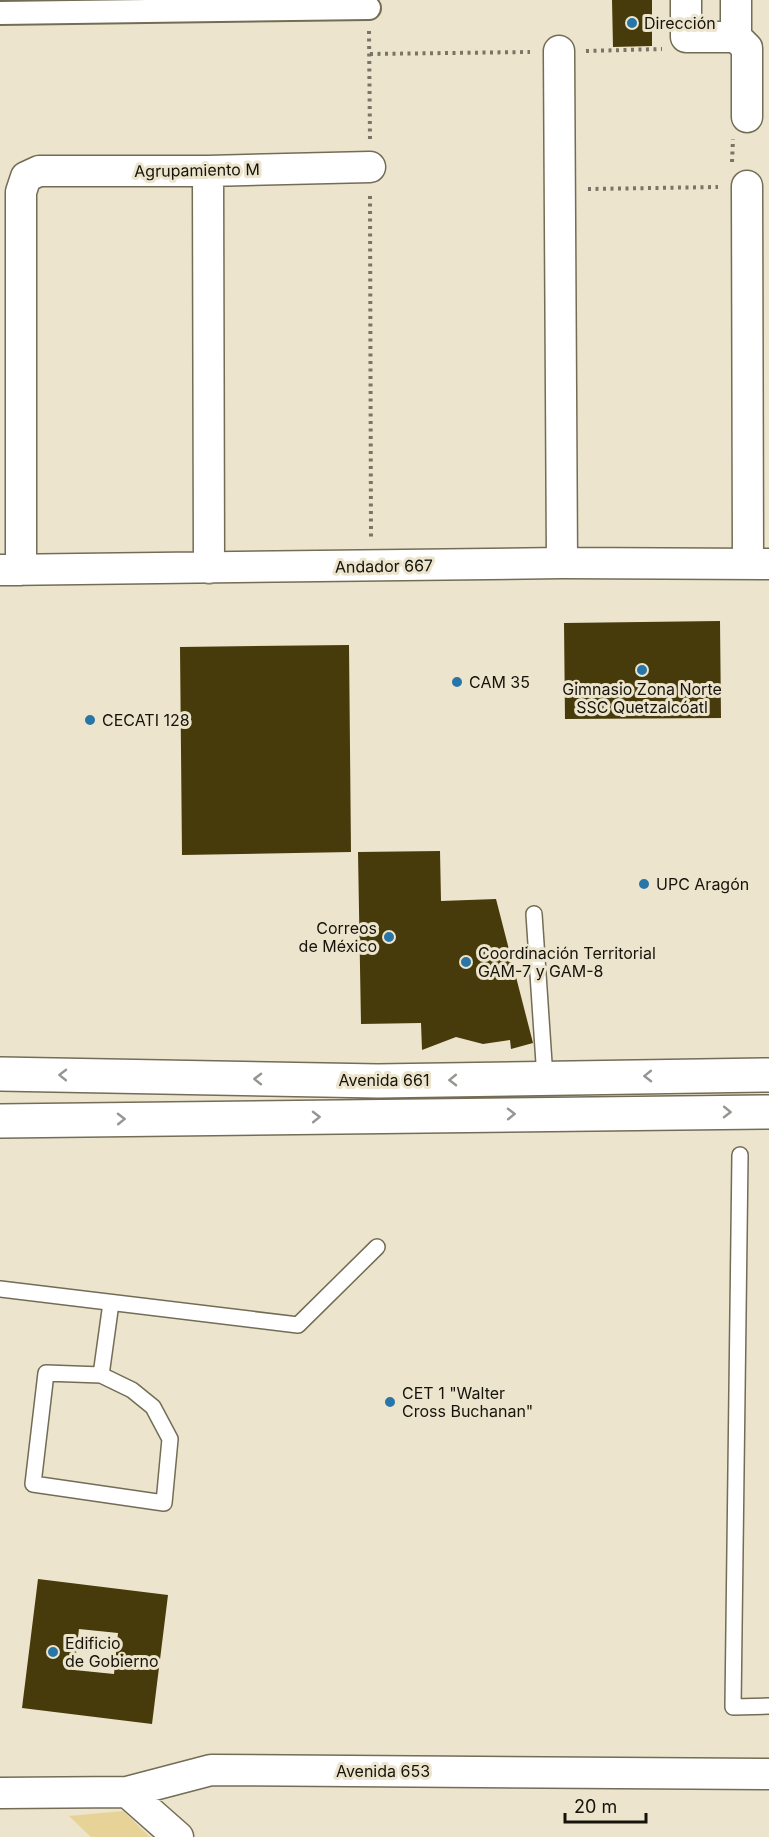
<svg xmlns="http://www.w3.org/2000/svg" width="769" height="1837" font-family="Inter,sans-serif">
	<style>
		.green { fill: #e7d397 }
		.building { fill: #473a0b; fill-rule: evenodd }
		.lines { fill: none; stroke-linecap: round; stroke-linejoin: round }
		.service-casing { stroke: #736c56; stroke-width: 18 }
		.pedestrian-casing { stroke: #736c56; stroke-width: 26 }
		.minor-casing { stroke: #736c56; stroke-width: 33 }
		.tertiary-casing { stroke: #736c56; stroke-width: 36 }
		.path { stroke: #797465; stroke-width: 4; stroke-dasharray: 3 4.5; stroke-linecap: butt }
		.service { stroke: #fff; stroke-width: 15 }
		.pedestrian { stroke: #fff; stroke-width: 22 }
		.minor { stroke: #fff; stroke-width: 30 }
		.tertiary { stroke: #fff; stroke-width: 33 }
		.oneway { stroke: #969591 }
		.poi-dot { fill: #2875a7; stroke: #ece4cc; stroke-width: 2 }
		.labels { text-anchor: middle; stroke-width: 6; stroke-linejoin: round; paint-order: stroke }
		.poi-label { font-size: 16px; fill: #16130b; stroke: #ece4cc; text-anchor: start }
		.street-label { font-size: 16px; fill: #16130b; stroke: #ece4cc }
	</style>
	<rect width="100%" height="100%" fill="#ece4cc"/>
	<path class="green" d="M123,1811L150,1837H91L69,1816Z"/>
	<path class="building" d="M612,0H652V46L613,47Z
		M720,621L721,718L565,719L564,623Z
		M349,645L351,852L182,855L180,647Z
		M440,851L441,901L496,899L533,1043L511,1049L510,1040L483,1044L456,1037L422,1050L421,1023L361,1024L358,852Z
		M38,1579L168,1595L152,1724L22,1708ZM79,1629L118,1633L114,1674L74,1670Z"/>
	<g class="lines">
		<defs>
			<path id="service" d="M534,914L545,1078
				M740,1155L733,1707L769,1706
				M0,1289L298,1325L377,1247
				M46,1373L101,1375L132,1390L153,1407L170,1439L164,1503L33,1484Z
				M101,1375L111,1303"/>
			<path id="pedestrian" d="M0,13L369,8"/>
			<path id="minor" d="M686,0V37H736V0
				M736,37L747,48V117
				M559,51L562,563
				M208,171L209,568
				M747,186L748,564
				M0,570L562,563L769,564
				M21,570V192L26,177L39,171H208L370,167
				M127,1792L178,1837
				M0,1793L127,1792L211,1770L769,1774"/>
			<path id="tertiary" d="M0,1074L378,1081L769,1075
				M0,1121L769,1112"/>
		</defs>
		<use href="#service" class="service-casing"/>
		<use href="#pedestrian" class="pedestrian-casing"/>
		<use href="#minor" class="minor-casing"/>
		<use href="#tertiary" class="tertiary-casing"/>
		<path class="path" d="M369,31L370,140
			M586,51L662,49
			M370,54L530,52
			M732,162L733,139
			M588,189L718,187
			M370,196L371,539"/>
		<use href="#service" class="service"/>
		<use href="#pedestrian" class="pedestrian"/>
		<use href="#minor" class="minor"/>
		<use href="#tertiary" class="tertiary"/>
	</g>
	<defs><path id="oneway-chevron" d="M-2-3.5L2.5 0L-2 3.5" fill="none" stroke-width="1.6" stroke-linecap="round" stroke-linejoin="round" transform="scale(1.5)"/></defs>
	<g class="oneway">
		<use href="#oneway-chevron" transform="translate(63 1075) rotate(-179)"/>
		<use href="#oneway-chevron" transform="translate(648 1076) rotate(179)"/>
		<use href="#oneway-chevron" transform="translate(258 1079) rotate(-179)"/>
		<use href="#oneway-chevron" transform="translate(453 1080) rotate(179)"/>
		<use href="#oneway-chevron" transform="translate(727 1112) rotate(1)"/>
		<use href="#oneway-chevron" transform="translate(511 1114) rotate(-1)"/>
		<use href="#oneway-chevron" transform="translate(316 1117) rotate(-1)"/>
		<use href="#oneway-chevron" transform="translate(121 1119) rotate(-1)"/>
	</g>
	<g class="poi-dot">
		<circle cx="632" cy="23" r="6"/>
		<circle cx="642" cy="670" r="6"/>
		<circle cx="457" cy="682" r="6"/>
		<circle cx="90" cy="720" r="6"/>
		<circle cx="644" cy="884" r="6"/>
		<circle cx="389" cy="937" r="6"/>
		<circle cx="466" cy="962" r="6"/>
		<circle cx="390" cy="1402" r="6"/>
		<circle cx="53" cy="1652" r="6"/>
	</g>
	<g class="labels">
		<g class="poi-label">
			<text x="644" y="29">Dirección</text>
			<text x="469" y="688">CAM 35</text>
			<text x="642" y="695" text-anchor="middle">Gimnasio Zona Norte<tspan x="642" dy="18">SSC Quetzalcóatl</tspan></text>
			<text x="102" y="726">CECATI 128</text>
			<text x="656" y="890">UPC Aragón</text>
			<text x="377" y="934" text-anchor="end">Correos<tspan x="377" dy="18">de México</tspan></text>
			<text x="478" y="959">Coordinación Territorial<tspan x="478" dy="18">GAM-7 y GAM-8</tspan></text>
			<text x="402" y="1399">CET 1 "Walter<tspan x="402" dy="18">Cross Buchanan"</tspan></text>
			<text x="65" y="1649">Edificio<tspan x="65" dy="18">de Gobierno</tspan></text>
		</g>
		<g class="street-label">
			<text transform="translate(197 170) rotate(-1)" y="6">Agrupamiento M</text>
			<text transform="translate(384 566) rotate(-1)" y="6">Andador 667</text>
			<text x="384" y="1086">Avenida 661</text>
			<text x="383" y="1777">Avenida 653</text>
		</g>
	</g>
	<path d="M565 1813v9h81v-9" fill="none" stroke="#16130b" stroke-width="3"/>
	<text x="574" y="1813" font-size="18" fill="#16130b" stroke="#ece4cc" stroke-width="4.5" paint-order="stroke">20 m</text>
</svg>
